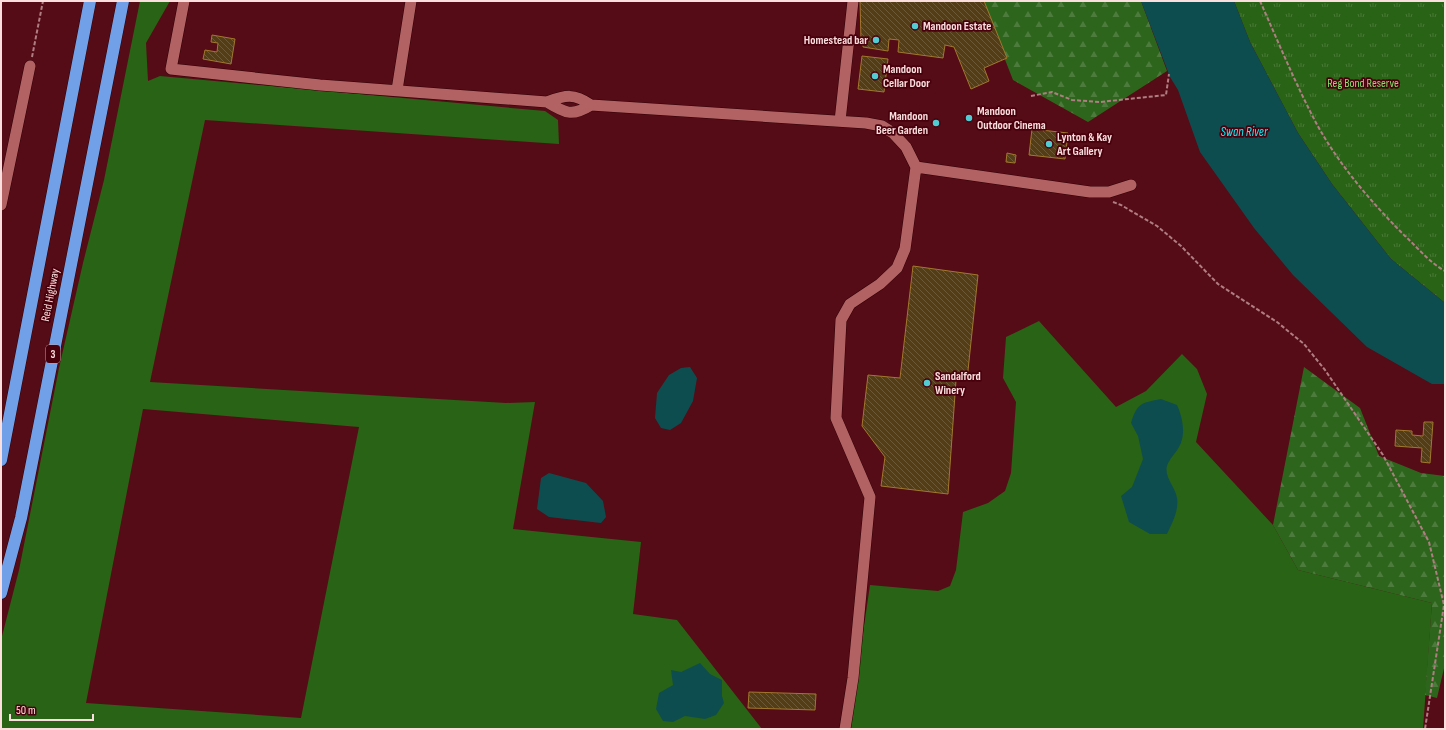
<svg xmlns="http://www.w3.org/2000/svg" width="1446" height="730" font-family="'Sofia Sans Condensed',sans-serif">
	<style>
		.grass { fill: #296316; fill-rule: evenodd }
		.forest { fill: url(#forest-firs) }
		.park { fill: url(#park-tufts) }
		.water { fill: #0e4d4f }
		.building { fill: url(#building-back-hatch); stroke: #a1782d }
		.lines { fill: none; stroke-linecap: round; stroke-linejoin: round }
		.minor-casing { stroke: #310005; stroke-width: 12 }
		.highway-casing { stroke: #310005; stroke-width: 13 }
		.path { stroke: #af7e83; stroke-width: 2; stroke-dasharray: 4 2; stroke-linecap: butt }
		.minor { stroke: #b36264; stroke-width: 11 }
		.highway { stroke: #72a0e8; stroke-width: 12 }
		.poi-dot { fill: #51ccd2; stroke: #49000d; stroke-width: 1.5 }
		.labels { text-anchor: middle; stroke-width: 3.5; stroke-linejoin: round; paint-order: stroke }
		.shield { fill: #49000d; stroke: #c69b9f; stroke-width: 1 }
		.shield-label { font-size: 11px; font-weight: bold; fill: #fbdede }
		.poi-label { font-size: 12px; font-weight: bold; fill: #fbdede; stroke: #49000d; text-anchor: start }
		.park-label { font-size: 12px; fill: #84e26b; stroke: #49000d }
		.street-label { font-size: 12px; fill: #fbdede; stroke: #49000d }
		.water-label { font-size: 13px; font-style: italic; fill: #17edf5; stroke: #49000d }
	</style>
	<defs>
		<pattern id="forest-firs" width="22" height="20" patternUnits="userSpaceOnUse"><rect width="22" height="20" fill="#2e651d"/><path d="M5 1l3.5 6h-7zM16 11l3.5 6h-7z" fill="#4d7b3d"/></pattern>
		<pattern id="park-tufts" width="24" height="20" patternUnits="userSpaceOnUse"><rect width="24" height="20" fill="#296316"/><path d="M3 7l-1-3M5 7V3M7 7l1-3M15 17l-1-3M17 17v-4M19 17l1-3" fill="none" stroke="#497937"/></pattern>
		<pattern id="building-back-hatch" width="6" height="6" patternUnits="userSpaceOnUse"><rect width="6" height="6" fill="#533d16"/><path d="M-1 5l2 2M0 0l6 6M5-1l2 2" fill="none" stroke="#6d5937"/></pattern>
	</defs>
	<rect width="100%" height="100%" fill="#550c16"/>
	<path class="grass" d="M140,1H170L146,43L148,81L160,76L545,111L558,120L559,144L205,120L150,382L506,403L535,402L513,529L641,542L633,614L677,620L762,729H1V640L19,570L59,368L83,263L104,180ZM143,409L359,427L301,718L86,703Z
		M1039,321L1116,407L1146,391L1182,354L1197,369L1207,394L1196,442L1273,525L1298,570L1432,603L1423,729H849L870,585L938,591L950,586L956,570L963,512L988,503L1005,491L1011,473L1016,402L1003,378L1006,337Z"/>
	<path class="forest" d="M982,1H1141L1167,71L1088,122L1013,80Z
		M1304,367L1360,408L1379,456L1421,473L1445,476V664L1437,698L1425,695L1432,603L1298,570L1273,525Z"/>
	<path class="park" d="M1234,1H1445V303L1391,259L1332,184L1298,133L1250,42Z"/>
	<path class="water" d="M1141,1H1234L1250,42L1298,133L1332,184L1391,259L1445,303V384H1432L1367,347L1293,275L1254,228L1200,152L1178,90L1170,77Z
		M690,367L697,378L693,401L681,423L670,430L661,428L655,418L657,393L669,375L681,368Z
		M1161,399L1177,405C1183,418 1186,435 1179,447C1176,453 1169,459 1167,466C1164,477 1176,488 1177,498C1179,511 1172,523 1167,534H1150L1129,522L1121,496L1132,487L1143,459L1138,436L1131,423C1137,403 1141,403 1161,399Z
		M549,473L586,483L603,501L606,517L601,523L549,517L537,509L541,478Z
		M700,663L710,674L722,680V696L724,703L716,715L705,719L685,716L673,722L663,721L656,709L659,693L673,685L671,670L681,672Z"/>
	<path class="building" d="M860,1H984L1007,58L984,68L989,81L971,89L954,47L945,45L943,58L898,52L899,40L889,39L888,51L863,47V41H861Z
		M212,35L235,39L231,64L203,59L205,50L217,52L218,43L211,42Z
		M862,56L888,59L884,92L858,89Z
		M1032,129L1068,133L1065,159L1029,155Z
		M1007,153L1016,155L1015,163L1006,162Z
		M913,266L978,275L967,380H956L948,494L881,486L885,457L862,426L868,375L900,378Z
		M1424,422H1433L1430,463L1421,462L1422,448L1395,446L1396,430L1412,431V435L1423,436Z
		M749,692L816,694L815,710L748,708Z"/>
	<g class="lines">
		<defs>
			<path id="minor" d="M184,1L171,69L320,85L547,102C566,95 574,93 591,105L866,123L882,126L893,133L906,147L916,167L905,249L897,268L880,284L850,304L841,320L836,418L870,497L853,678L845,729
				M397,90L411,1
				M547,102C565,113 572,117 591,105
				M840,121L853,1
				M916,167L1090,192H1109L1131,185
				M1,205L30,66"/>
			<path id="highway" d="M1,460L90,1
				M1,593L21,518L123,1"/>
		</defs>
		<use href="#minor" class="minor-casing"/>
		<use href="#highway" class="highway-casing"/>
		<path class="path" d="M1260,1C1277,39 1293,78 1312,115C1334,159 1369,200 1404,235C1417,247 1430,263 1445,271
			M32,57L43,1
			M1031,96L1052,92L1072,100L1100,102L1166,95L1169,74
			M1113,202L1121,205L1157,226L1181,246L1218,284L1277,322L1304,344L1325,370L1383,455L1429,542L1444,605L1425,729"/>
		<use href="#minor" class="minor"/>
		<use href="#highway" class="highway"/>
	</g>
	<g class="poi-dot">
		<circle cx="915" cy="26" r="4"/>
		<circle cx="876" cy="40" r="4"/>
		<circle cx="875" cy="76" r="4"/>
		<circle cx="969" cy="118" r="4"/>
		<circle cx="936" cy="123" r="4"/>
		<circle cx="1049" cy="144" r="4"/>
		<circle cx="927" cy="383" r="4"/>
	</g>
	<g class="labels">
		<rect class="shield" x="46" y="345" width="14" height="18" rx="3"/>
		<g class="shield-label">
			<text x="53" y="358">3</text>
		</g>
		<g class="poi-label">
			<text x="923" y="30">Mandoon Estate</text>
			<text x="868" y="44" text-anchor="end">Homestead bar</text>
			<text x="883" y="73">Mandoon<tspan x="883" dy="14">Cellar Door</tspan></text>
			<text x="977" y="115">Mandoon<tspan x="977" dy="14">Outdoor Cinema</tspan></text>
			<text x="928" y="120" text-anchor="end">Mandoon<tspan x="928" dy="14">Beer Garden</tspan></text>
			<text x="1057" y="141">Lynton &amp; Kay<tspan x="1057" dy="14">Art Gallery</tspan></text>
			<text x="935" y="380">Sandalford<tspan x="935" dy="14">Winery</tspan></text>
		</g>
		<g class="park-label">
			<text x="1363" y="87">Reg Bond Reserve</text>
		</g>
		<g class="street-label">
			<text transform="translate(50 295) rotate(-79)" y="4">Reid Highway</text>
		</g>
		<g class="water-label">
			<text x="1244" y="136">Swan River</text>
		</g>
	</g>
	<rect width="1446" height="730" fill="none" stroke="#fbdede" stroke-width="4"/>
	<path d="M10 714v6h83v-6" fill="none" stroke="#fbdede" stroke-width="2"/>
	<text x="16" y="714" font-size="12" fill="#fbdede" stroke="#49000d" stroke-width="3" paint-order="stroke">50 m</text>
</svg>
